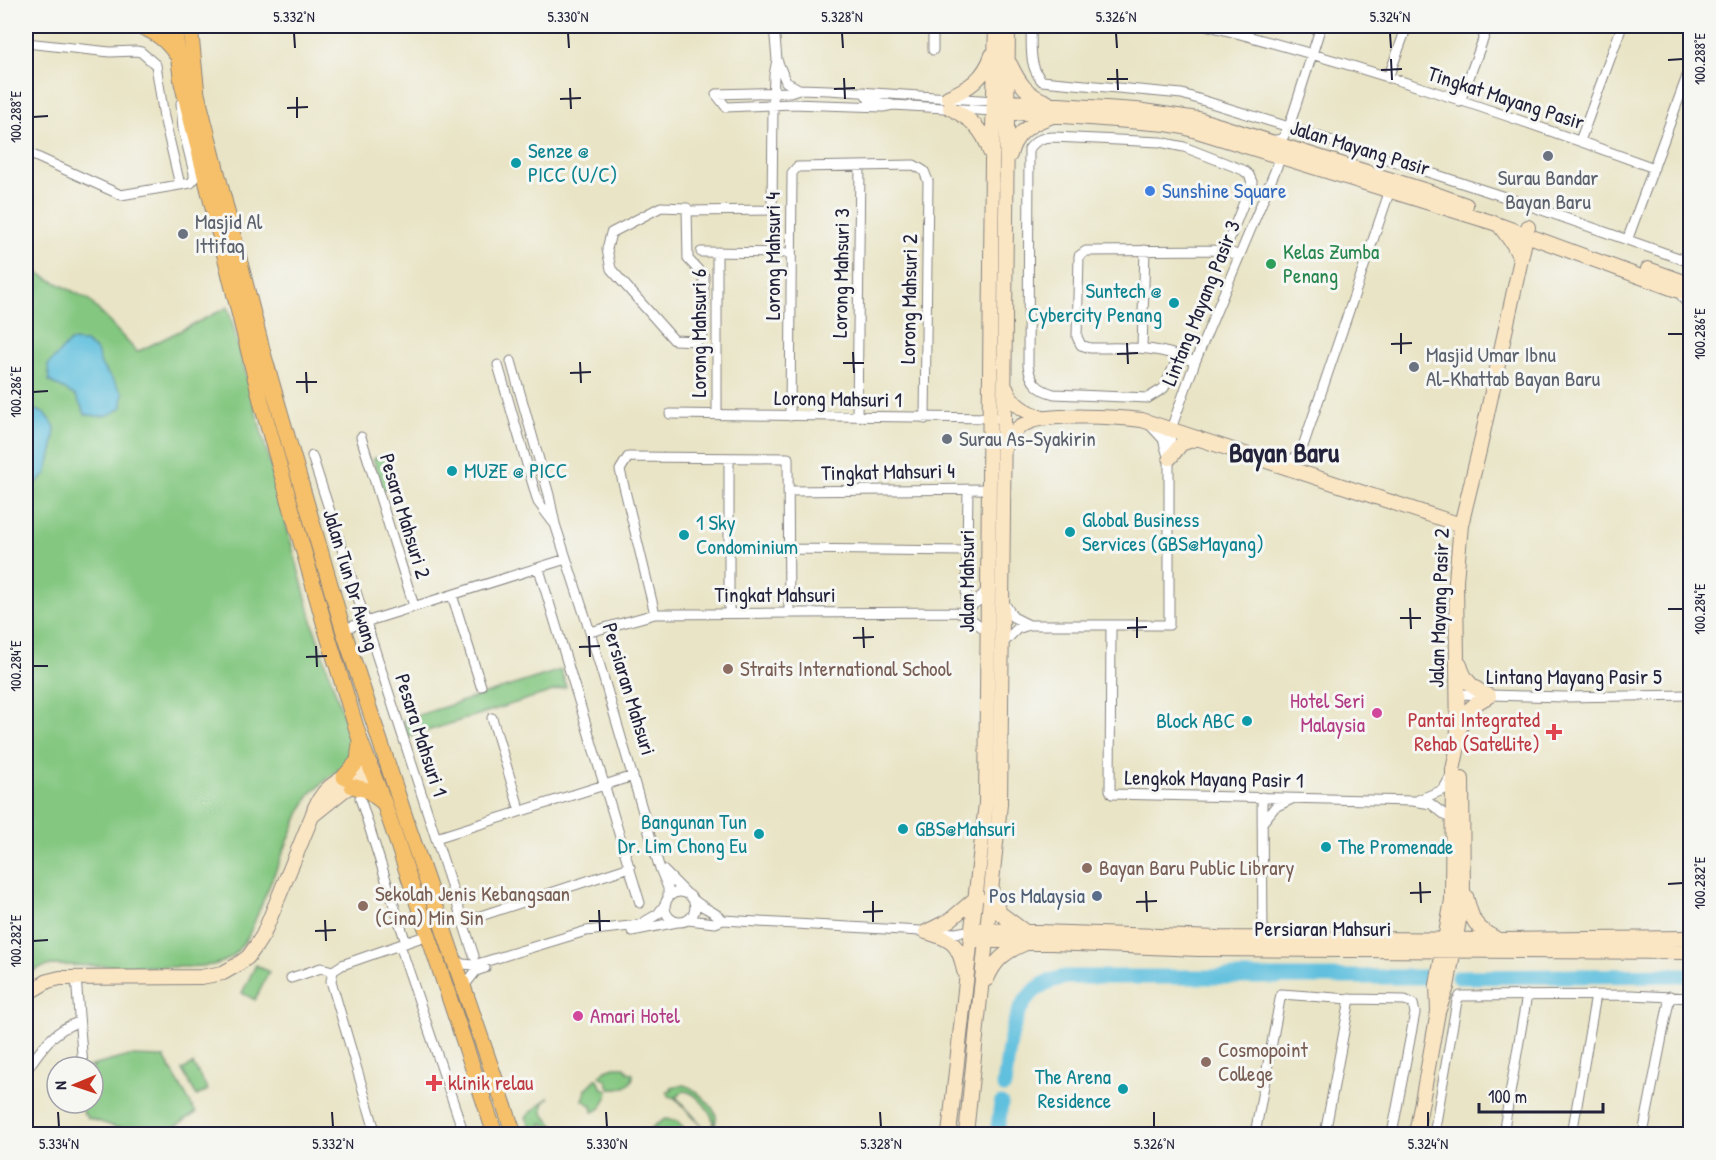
<svg xmlns="http://www.w3.org/2000/svg" width="1716" height="1160" font-family="'Patrick Hand',sans-serif">
	<style>
		.green { fill: #83c780; stroke: #52745e; stroke-width: 1.5; fill-rule: evenodd }
		.water { fill: #60c0de; stroke: #41718c; stroke-width: 1.5 }
		.lines { fill: none; stroke-linecap: round; stroke-linejoin: round }
		.river { stroke: #60c0de; stroke-width: 15 }
		.street-casing { stroke: #868380; stroke-width: 11 }
		.secondary-casing { stroke: #868380; stroke-width: 16 }
		.primary-casing { stroke: #868380; stroke-width: 17 }
		.street { stroke: #fff; stroke-width: 9 }
		.secondary { stroke: #fbe6c4; stroke-width: 14 }
		.primary { stroke: #f6c06b; stroke-width: 15 }
		.ticks { fill: none; stroke: #22223b; stroke-width: 2 }
		.worship-dot { fill: #6b7280; stroke: #f6f6f2; stroke-width: 2 }
		.culture-dot { fill: #0f9aa8; stroke: #f6f6f2; stroke-width: 2 }
		.shop-dot { fill: #3f7fe0; stroke: #f6f6f2; stroke-width: 2 }
		.leisure-dot { fill: #2e9e5b; stroke: #f6f6f2; stroke-width: 2 }
		.education-dot { fill: #8d6e63; stroke: #f6f6f2; stroke-width: 2 }
		.hotel-dot { fill: #d1479c; stroke: #f6f6f2; stroke-width: 2 }
		.health-dot { fill: #e0444e; stroke: #f6f6f2; stroke-width: 2 }
		.service-dot { fill: #5c6f8a; stroke: #f6f6f2; stroke-width: 2 }
		.labels { text-anchor: middle; stroke-width: 6; stroke-linejoin: round; paint-order: stroke }
		.street-label { font-size: 21px; fill: #22223b; stroke: #f6f6f2 }
		.culture-label { font-size: 21px; fill: #0d838f; stroke: #f6f6f2; text-anchor: start }
		.worship-label { font-size: 21px; fill: #5b616d; stroke: #f6f6f2; text-anchor: start }
		.shop-label { font-size: 21px; fill: #366cbe; stroke: #f6f6f2; text-anchor: start }
		.leisure-label { font-size: 21px; fill: #27864d; stroke: #f6f6f2; text-anchor: start }
		.education-label { font-size: 21px; fill: #785e54; stroke: #f6f6f2; text-anchor: start }
		.hotel-label { font-size: 21px; fill: #b23c85; stroke: #f6f6f2; text-anchor: end }
		.health-label { font-size: 21px; fill: #be3a42; stroke: #f6f6f2; text-anchor: end }
		.service-label { font-size: 21px; fill: #4e5e75; stroke: #f6f6f2; text-anchor: end }
		.district-label { font-size: 27px; font-weight: bold; fill: #22223b; stroke: #f6f6f2 }
		.neatline { fill: none; stroke: #22223b; stroke-width: 2 }
		.ticks-label { font-size: 15px; text-anchor: middle; fill: #22223b }
	</style>
	<rect width="100%" height="100%" fill="#f6f6f2"/>
	<filter id="ink" filterUnits="userSpaceOnUse"><feTurbulence type="fractalNoise" baseFrequency=".0167" numOctaves="2"/><feDisplacementMap in="SourceGraphic" scale="12" xChannelSelector="R" yChannelSelector="G"/><feConvolveMatrix kernelMatrix="1 2 1 2 8 2 1 2 1" color-interpolation-filters="sRGB"/></filter>
	<filter id="wash" filterUnits="userSpaceOnUse"><feTurbulence type="fractalNoise" baseFrequency=".008" numOctaves="4" result="noise"/><feDisplacementMap in="SourceGraphic" scale="24" xChannelSelector="R" yChannelSelector="G"/><feGaussianBlur stdDeviation="1.35" result="paint"/><feColorMatrix in="noise" values="0 0 0 0 0 0 0 0 0 0 0 0 0 0 0 0 0 1.4 0 .05"/><feComposite in="paint" operator="in"/></filter>
	<g filter="url(#wash)">
		<rect width="100%" height="100%" fill="#e9e4c5"/>
		<path class="green" d="M26,267L88,299L137,352L228,307L314,628L355,750L344,765L311,793L300,812L248,937L234,955L225,961L213,965L188,967L52,965L39,968L26,975Z
			M387,455L396,485L382,490L373,459Z
			M561,670L566,687L408,737L403,720Z
			M256,965L269,972L255,1000L242,993Z
			M129,1056L164,1057L196,1113L165,1133H141L122,1129L88,1118L75,1103H93V1067H88Z
			M193,1064L208,1090L197,1096L182,1070Z
			M614,1067H625L628,1072L633,1074C634,1086 621,1090 610,1089L606,1080L600,1076L606,1070Z
			M596,1079H598L601,1087L608,1091C607,1100 603,1109 593,1112L592,1106L583,1100L586,1089Z
			M684,1085C694,1087 714,1106 716,1116C717,1123 713,1129 709,1134L675,1098L668,1096L667,1092L672,1091L671,1088ZM684,1091C696,1092 711,1111 714,1123L708,1132L676,1097Z
			M549,1097L543,1104V1113L560,1134L542,1123V1132L548,1134H534L526,1117Z
			M665,1119L677,1121L689,1134H645L655,1125Z"/>
		<path class="water" d="M70,341L85,342L97,351L101,365L123,393L122,407C109,417 102,418 85,414L76,396L49,381L48,365Z
			M26,401L32,409L44,413L55,427L53,447L46,474L26,492Z"/>
		<g class="lines">
			<path class="river" d="M1458,977L1690,975
				M1004,1086C1010,1041 1011,985 1066,977H1430
				M997,1134L1001,1104"/>
		</g>
	</g>
	<g filter="url(#ink)">
		<g class="lines">
			<defs>
				<path id="street" d="M933,26V50
					M1031,26C1032,45 1028,66 1042,81L1182,94L1289,127L1511,199L1690,262
					M1209,26C1359,64 1508,115 1654,168
					M26,43L110,52L136,51L141,52L156,65L164,117L180,185
					M777,60L786,82L799,89
					M1388,78L1407,26
					M864,92L870,101L893,105L994,111
					M716,94L790,92L799,89L829,90L994,101
					M716,94L726,107L792,104L883,107L893,105
					M1460,102L1488,26
					M1270,141L1282,139L1289,127L1321,26
					M1580,141L1622,26
					M26,152L121,195L191,183L194,179V173L183,129L181,103
					M661,207L687,208L688,259L704,276L703,335L697,341L674,340L611,269L607,249L611,233Z
					M687,211L772,210L773,105L774,75L777,60L774,26
					M1628,238L1690,68
					M701,252L791,253
					M717,252V414
					M1678,290L1685,301L1690,303
					M1142,348L1145,250
					M1179,355L1164,388L1148,398L1054,394C1038,390 1030,382 1028,365L1029,149C1036,140 1042,137 1054,137L1160,142L1184,147L1243,170L1249,175L1252,182L1225,250
					M511,361L549,495L555,524L590,632L659,866L668,888V898
					M1195,362C1156,345 1131,348 1090,348L1081,345L1077,337L1079,256L1086,251L1225,250L1239,256
					M498,365L538,502L553,522
					M670,414L995,418
					M790,416L792,173L797,167L914,165L924,171L928,181L925,419
					M857,416L860,166
					M1150,425L1163,439L1167,453
					M361,437L414,606
					M312,456L474,956
					M729,458V613
					M1285,466L1301,452L1390,190
					M788,491L989,489
					M789,549L967,551
					M539,569L640,903
					M452,595L481,686
					M1003,601L1013,617L1029,625
					M966,610L968,489
					M962,612L988,632
					M655,614L620,470L628,457L788,458L789,613
					M1111,625L1110,790L1112,794L1413,801L1431,804L1453,821
					M343,629L566,559
					M590,632L655,614L962,612L977,602L987,589
					M1002,644L1017,629L1029,625H1169V465L1171,429L1195,362L1283,152
					M1457,694L1564,697L1690,695
					M492,718L520,811
					M1262,797L1263,938
					M360,798L406,943
					M1418,800L1443,790L1451,776
					M1262,823L1275,807L1292,799
					M436,838L633,776
					M663,870L687,894
					M665 907a15 15 0 1 1 30 0a15 15 0 1 1-30 0Z
					M694,900C702,908 715,911 723,920
					M688,920L715,923L723,920L956,933L972,930
					M462,922L630,867
					M632,931L677,922
					M400,945L464,1134
					M454,960L463,964L474,965L586,931L639,925L658,914L666,903
					M333,971L331,981L376,1134
					M333,971L342,965L428,935
					M76,977L83,1066
					M291,978L321,968L333,971
					M464,986L476,971L485,968
					M26,1071C40,1050 54,1029 79,1022
					M1255,1134L1281,994L1350,999L1405,1000L1413,1004L1415,1013L1392,1134
					M1325,1134L1350,999
					M1434,1134L1457,1001L1460,996L1631,995L1690,998
					M1503,1134L1527,995
					M1572,1134L1596,995
					M1643,1134L1670,996"/>
				<path id="secondary" d="M1010,64C1019,83 1027,95 1047,102
					M948,97C970,88 984,78 992,55
					M999,101L1136,110L1198,119L1433,193L1466,205
					M950,108C971,119 983,129 990,152
					M999,111L1166,124L1184,127L1491,222L1690,295
					M1010,155C1014,134 1031,123 1050,117
					M1499,225L1513,244L1521,260
					M1648,269L1690,284
					M1006,388C1013,406 1025,411 1042,418
					M1006,446C1010,435 1016,427 1027,423C1047,413 1118,417 1142,420L1461,525
					M1170,458L1181,444L1198,438
					M1460,665C1465,682 1474,689 1489,696
					M1460,728C1465,711 1473,704 1489,696
					M312,816L343,791L373,772
					M1466,896C1472,920 1474,928 1497,939
					M991,897L1001,914L1024,931
					M980,930L1218,938L1499,940L1690,938
					M926,932C951,939 959,943 964,971
					M926,932L950,920L977,897
					M979,940L1198,949L1690,952
					M987,979C995,960 1005,952 1024,944
					M26,994L48,981L60,978L201,977L223,973L237,965L248,957L256,946L263,935L312,816C321,784 343,778 370,764
					M1438,1012L1437,985L1452,900L1453,770L1458,746L1456,580L1461,525L1479,451L1528,227
					M949,1134L986,803L992,160L996,26
					M966,1134L1000,804L1008,26
					M1416,1134L1438,1012L1447,987L1463,898L1462,779"/>
				<path id="primary" d="M139,26C156,32 166,40 176,54
					M174,26L182,83L262,405L327,633L360,740L384,803L495,1134
					M190,26L197,94L205,125L263,353L343,629L409,829L514,1134
					M344,777L358,761L360,743
					M352,786L367,790L384,803"/>
			</defs>
			<use href="#street" class="street-casing"/>
			<use href="#secondary" class="secondary-casing"/>
			<use href="#primary" class="primary-casing"/>
			<use href="#street" class="street"/>
			<use href="#secondary" class="secondary"/>
			<use href="#primary" class="primary"/>
		</g>
	</g>
	<path class="ticks" d="M294,33L295,48M568,33L569,48M842,33L843,48M1116,33L1117,48M1390,33L1391,48M1391,59L1392,80M1668,60L1683,59M1117,69L1118,90M1381,70L1402,69M844,78L845,99M1107,79H1128M570,88L571,109M834,89L855,88M297,97V118M560,99L581,98M287,108L308,107M33,117L48,116M1401,333V354M1668,334H1683M1127,343L1128,364M1391,344L1412,343M853,352L854,373M1117,354L1138,353M580,362L581,383M843,363H864M306,372L307,393M570,373L591,372M296,382H317M33,392L48,391M1410,608L1411,629M1668,609H1683M1137,617V638M1400,618H1421M863,627L864,648M1127,628L1147,627M589,636L590,657M853,638L874,637M316,646L317,667M579,647L600,646M306,657L327,656M33,666H48M1420,882L1421,903M1668,884L1683,883M1146,891L1147,912M1410,893L1431,892M873,901V922M1136,902L1157,901M599,910L600,931M863,912L883,911M325,920L326,941M589,921H610M315,931L336,930M33,941L48,940M58,1112L59,1127M332,1112L333,1127M606,1112L607,1127M880,1112L881,1127M1154,1112V1127M1428,1112V1127"/>
	<g class="worship-dot">
		<circle cx="1548" cy="156" r="6"/>
		<circle cx="183" cy="234" r="6"/>
		<circle cx="1414" cy="367" r="6"/>
		<circle cx="947" cy="439" r="6"/>
	</g>
	<g class="culture-dot">
		<circle cx="516" cy="163" r="6"/>
		<circle cx="1174" cy="303" r="6"/>
		<circle cx="452" cy="471" r="6"/>
		<circle cx="1070" cy="532" r="6"/>
		<circle cx="684" cy="535" r="6"/>
		<circle cx="1247" cy="721" r="6"/>
		<circle cx="903" cy="829" r="6"/>
		<circle cx="759" cy="834" r="6"/>
		<circle cx="1326" cy="847" r="6"/>
		<circle cx="1123" cy="1089" r="6"/>
	</g>
	<circle class="shop-dot" cx="1150" cy="191" r="6"/>
	<circle class="leisure-dot" cx="1271" cy="264" r="6"/>
	<g class="education-dot">
		<circle cx="728" cy="669" r="6"/>
		<circle cx="1087" cy="868" r="6"/>
		<circle cx="363" cy="906" r="6"/>
		<circle cx="1206" cy="1062" r="6"/>
	</g>
	<g class="hotel-dot">
		<circle cx="1377" cy="713" r="6"/>
		<circle cx="578" cy="1016" r="6"/>
	</g>
	<g class="health-dot">
		<path d="M1551 723h6v6h6v6h-6v6h-6v-6h-6v-6h6z"/>
		<path d="M431 1074h6v6h6v6h-6v6h-6v-6h-6v-6h6z"/>
	</g>
	<circle class="service-dot" cx="1097" cy="896" r="6"/>
	<g class="labels">
		<g class="street-label">
			<text transform="translate(1506 98) rotate(18)" y="7">Tingkat Mayang Pasir</text>
			<text transform="translate(1360 148) rotate(17)" y="7">Jalan Mayang Pasir</text>
			<text transform="translate(773 256) rotate(-90)" y="7">Lorong Mahsuri 4</text>
			<text transform="translate(841 273) rotate(-89)" y="7">Lorong Mahsuri 3</text>
			<text transform="translate(909 299) rotate(-89)" y="7">Lorong Mahsuri 2</text>
			<text transform="translate(1201 303) rotate(-68)" y="7">Lintang Mayang Pasir 3</text>
			<text transform="translate(699 333) rotate(-90)" y="7">Lorong Mahsuri 6</text>
			<text transform="translate(838 399) rotate(1)" y="7">Lorong Mahsuri 1</text>
			<text transform="translate(888 472) rotate(-1)" y="7">Tingkat Mahsuri 4</text>
			<text transform="translate(405 516) rotate(73)" y="7">Pesara Mahsuri 2</text>
			<text transform="translate(351 580) rotate(73)" y="7">Jalan Tun Dr Awang</text>
			<text transform="translate(967 581) rotate(-90)" y="7">Jalan Mahsuri</text>
			<text x="775" y="602">Tingkat Mahsuri</text>
			<text transform="translate(1439 608) rotate(-88)" y="7">Jalan Mayang Pasir 2</text>
			<text x="1574" y="684">Lintang Mayang Pasir 5</text>
			<text transform="translate(629 689) rotate(73)" y="7">Persiaran Mahsuri</text>
			<text transform="translate(421 735) rotate(72)" y="7">Pesara Mahsuri 1</text>
			<text transform="translate(1214 779) rotate(1)" y="7">Lengkok Mayang Pasir 1</text>
			<text x="1323" y="936">Persiaran Mahsuri</text>
		</g>
		<g class="culture-label">
			<text x="528" y="158">Senze @<tspan x="528" dy="24">PICC (U/C)</tspan></text>
			<text x="1162" y="298" text-anchor="end">Suntech @<tspan x="1162" dy="24">Cybercity Penang</tspan></text>
			<text x="464" y="478">MUZE @ PICC</text>
			<text x="1082" y="527">Global Business<tspan x="1082" dy="24">Services (GBS@Mayang)</tspan></text>
			<text x="696" y="530">1 Sky<tspan x="696" dy="24">Condominium</tspan></text>
			<text x="1235" y="728" text-anchor="end">Block ABC</text>
			<text x="747" y="829" text-anchor="end">Bangunan Tun<tspan x="747" dy="24">Dr. Lim Chong Eu</tspan></text>
			<text x="915" y="836">GBS@Mahsuri</text>
			<text x="1338" y="854">The Promenade</text>
			<text x="1111" y="1084" text-anchor="end">The Arena<tspan x="1111" dy="24">Residence</tspan></text>
		</g>
		<g class="worship-label">
			<text x="1548" y="185" text-anchor="middle">Surau Bandar<tspan x="1548" dy="24">Bayan Baru</tspan></text>
			<text x="195" y="229">Masjid Al<tspan x="195" dy="24">Ittifaq</tspan></text>
			<text x="1426" y="362">Masjid Umar Ibnu<tspan x="1426" dy="24">Al-Khattab Bayan Baru</tspan></text>
			<text x="959" y="446">Surau As-Syakirin</text>
		</g>
		<g class="shop-label">
			<text x="1162" y="198">Sunshine Square</text>
		</g>
		<g class="leisure-label">
			<text x="1283" y="259">Kelas Zumba<tspan x="1283" dy="24">Penang</tspan></text>
		</g>
		<g class="education-label">
			<text x="740" y="676">Straits International School</text>
			<text x="1099" y="875">Bayan Baru Public Library</text>
			<text x="375" y="901">Sekolah Jenis Kebangsaan<tspan x="375" dy="24">(Cina) Min Sin</tspan></text>
			<text x="1218" y="1057">Cosmopoint<tspan x="1218" dy="24">College</tspan></text>
		</g>
		<g class="hotel-label">
			<text x="1365" y="708">Hotel Seri<tspan x="1365" dy="24">Malaysia</tspan></text>
			<text x="590" y="1023" text-anchor="start">Amari Hotel</text>
		</g>
		<g class="health-label">
			<text x="1540" y="727">Pantai Integrated<tspan x="1540" dy="24">Rehab (Satellite)</tspan></text>
			<text x="448" y="1090" text-anchor="start">klinik relau</text>
		</g>
		<g class="service-label">
			<text x="1085" y="903">Pos Malaysia</text>
		</g>
		<g class="district-label">
			<text x="1284" y="462">Bayan Baru</text>
		</g>
	</g>
	<rect width="1716" height="1160" fill="none" stroke="#f6f6f2" stroke-width="66"/>
	<g transform="translate(75 1085) rotate(268)"><circle r="28" fill="#f6f6f2" stroke="#a1a1a9" stroke-width="1.5"/>
	<path d="M0-4.5L10 22L0 15L-10 22Z" fill="#c8321e"/>
	<text y="-9" font-size="16" font-weight="bold" text-anchor="middle" fill="#22223b">N</text>
	</g>
	<path d="M1479 1103v9h124v-9" fill="none" stroke="#22223b" stroke-width="3"/>
	<text x="1488" y="1103" font-size="18" fill="#22223b" stroke="#f6f6f2" stroke-width="4.5" paint-order="stroke">100 m</text>
	<rect x="33" y="33" width="1650" height="1094" class="neatline"/>
	<g class="ticks-label">
		<text x="294" y="22">5.332°N</text>
		<text x="568" y="22">5.330°N</text>
		<text x="842" y="22">5.328°N</text>
		<text x="1116" y="22">5.326°N</text>
		<text x="1390" y="22">5.324°N</text>
		<text transform="translate(1700 59) rotate(-90)" y="5">100.288°E</text>
		<text transform="translate(16 117) rotate(-90)" y="5">100.288°E</text>
		<text transform="translate(1700 334) rotate(-90)" y="5">100.286°E</text>
		<text transform="translate(16 392) rotate(-90)" y="5">100.286°E</text>
		<text transform="translate(1700 609) rotate(-90)" y="5">100.284°E</text>
		<text transform="translate(16 666) rotate(-90)" y="5">100.284°E</text>
		<text transform="translate(1700 883) rotate(-90)" y="5">100.282°E</text>
		<text transform="translate(16 941) rotate(-90)" y="5">100.282°E</text>
		<text x="59" y="1149">5.334°N</text>
		<text x="333" y="1149">5.332°N</text>
		<text x="607" y="1149">5.330°N</text>
		<text x="881" y="1149">5.328°N</text>
		<text x="1154" y="1149">5.326°N</text>
		<text x="1428" y="1149">5.324°N</text>
	</g>
</svg>
